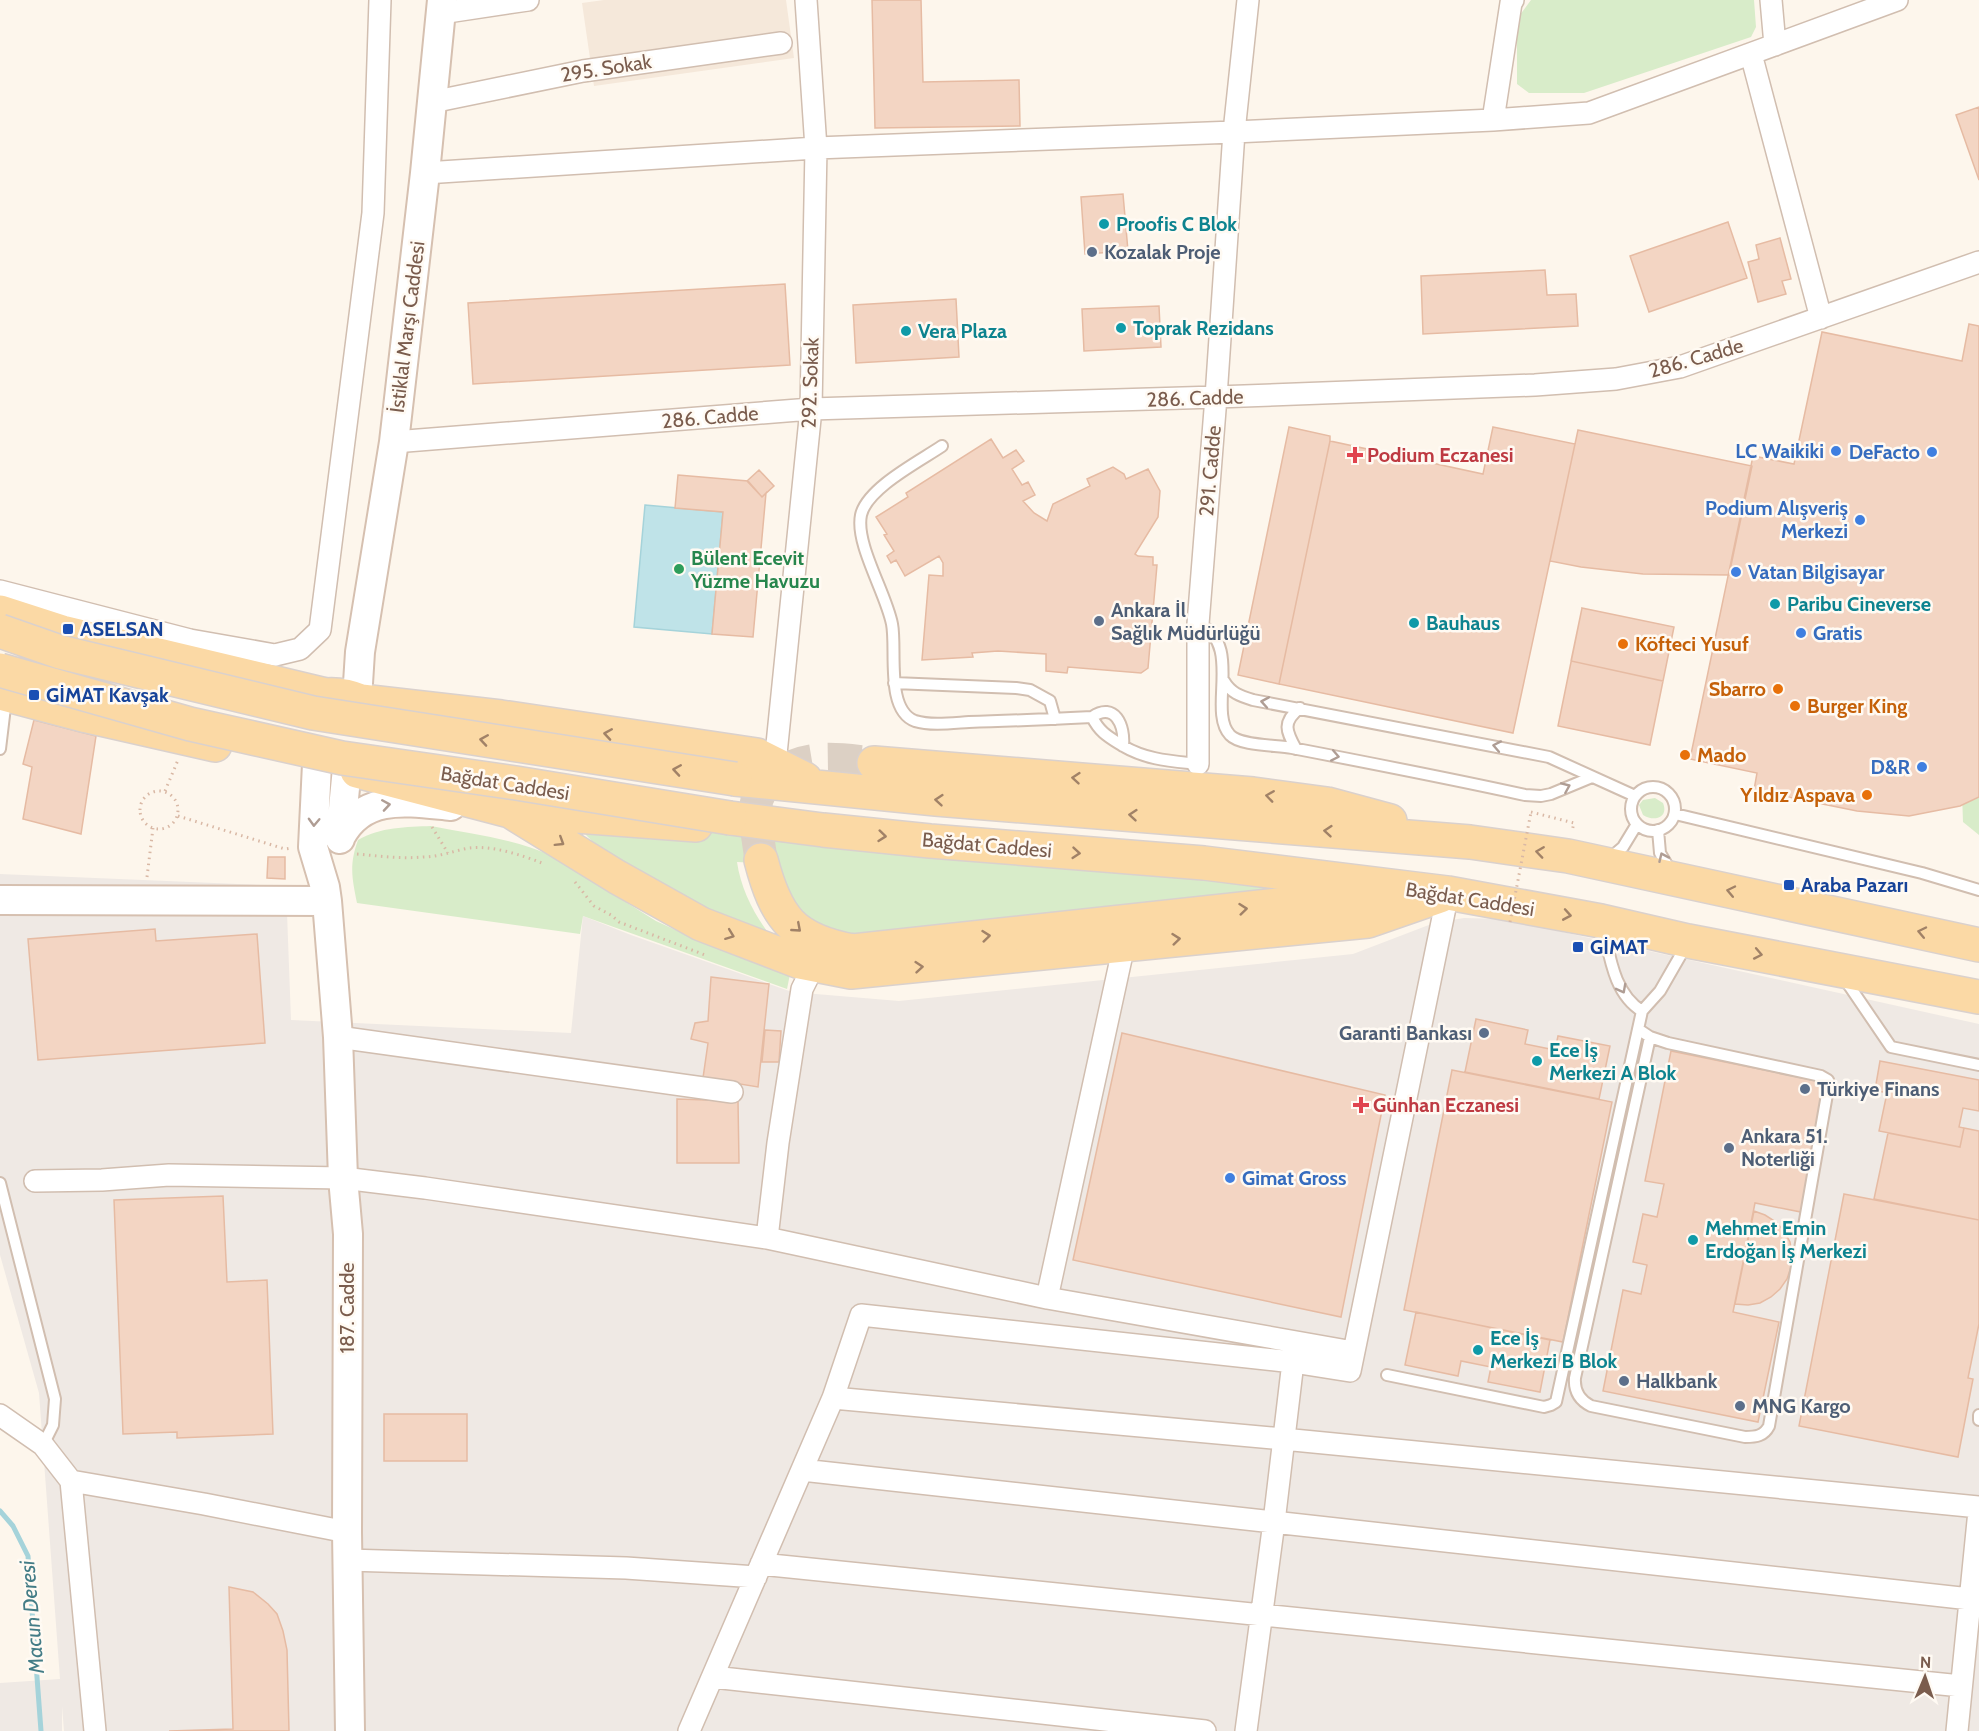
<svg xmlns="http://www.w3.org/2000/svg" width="1979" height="1731" font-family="Cabin,sans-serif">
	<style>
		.residential { fill: #f5e8da }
		.industrial { fill: #efe9e4 }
		.green { fill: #d8ecc9 }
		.water { fill: #bfe3e8; stroke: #a5d3da; stroke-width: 1.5 }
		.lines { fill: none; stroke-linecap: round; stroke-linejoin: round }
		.stream { stroke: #a5d3da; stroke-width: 5 }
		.building { fill: #f3d5c3; stroke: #e6bba3; stroke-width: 1.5 }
		.primary-tunnel { stroke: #dcd0c4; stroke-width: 33; stroke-dasharray: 33 16; stroke-linecap: butt }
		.lane-casing { stroke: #d1beb0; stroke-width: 14 }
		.street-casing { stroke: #d1beb0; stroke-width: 24 }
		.secondary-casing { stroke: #d6c0b0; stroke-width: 32 }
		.primary-casing { stroke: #dad1cd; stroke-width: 36 }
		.path { stroke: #d9b8a5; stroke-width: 3; stroke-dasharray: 1.5 4.5; stroke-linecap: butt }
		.lane { stroke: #fff; stroke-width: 10 }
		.street { stroke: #fff; stroke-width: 21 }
		.secondary { stroke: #fff; stroke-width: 28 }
		.primary { stroke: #fbd9a5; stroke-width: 33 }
		.primary-bridge-casing { stroke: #dad1cd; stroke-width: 36; stroke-linecap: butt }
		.path-bridge { stroke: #d9b8a5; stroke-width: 3; stroke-dasharray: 1.5 4.5; stroke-linecap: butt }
		.primary-bridge { stroke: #fbd9a5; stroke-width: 33 }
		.oneway { stroke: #af9d94 }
		.oneway2 { stroke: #a18267 }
		.culture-dot { fill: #0f9aa8; stroke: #fffaf3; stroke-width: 2 }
		.service-dot { fill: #5c6f8a; stroke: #fffaf3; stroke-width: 2 }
		.shop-dot { fill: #3f7fe0; stroke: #fffaf3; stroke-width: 2 }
		.health-dot { fill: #e0444e; stroke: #fffaf3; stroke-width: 2 }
		.leisure-dot { fill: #2e9e5b; stroke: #fffaf3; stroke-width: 2 }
		.transit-dot { fill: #1a4fb4; stroke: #fffaf3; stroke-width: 2 }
		.food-dot { fill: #e8710a; stroke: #fffaf3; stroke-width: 2 }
		.labels { text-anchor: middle; stroke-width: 5; stroke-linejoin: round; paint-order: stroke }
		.street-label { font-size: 20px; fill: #7a5c4d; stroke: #fffaf3 }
		.culture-label { font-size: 20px; font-weight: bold; fill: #0d838f; stroke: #fffaf3; text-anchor: start }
		.service-label { font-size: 20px; font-weight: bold; fill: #4e5e75; stroke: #fffaf3; text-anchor: start }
		.shop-label { font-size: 20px; font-weight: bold; fill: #366cbe; stroke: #fffaf3; text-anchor: end }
		.health-label { font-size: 20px; font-weight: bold; fill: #be3a42; stroke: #fffaf3; text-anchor: start }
		.leisure-label { font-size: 20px; font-weight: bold; fill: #27864d; stroke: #fffaf3; text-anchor: start }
		.transit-label { font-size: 20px; font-weight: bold; fill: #164399; stroke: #fffaf3; text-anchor: start }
		.food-label { font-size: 20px; font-weight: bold; fill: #c56008; stroke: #fffaf3; text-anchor: start }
		.water-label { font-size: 21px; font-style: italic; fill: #437c86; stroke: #fffaf3 }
	</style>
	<rect width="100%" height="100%" fill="#fdf6ec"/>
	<path class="residential" d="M604,0H786L794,58L594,86L582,3Z"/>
	<path class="industrial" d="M0,874L286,886L291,1020L571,1033L583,916L631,935L792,992L899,1001L1353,954L1434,923L1464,918L1504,919L1979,1024V1731H64L62,1706V1731H0V1683L60,1679L39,1393L0,1255Z"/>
	<path class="green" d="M1531,0H1754L1756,27L1751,37L1584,93H1529L1517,84V19Z
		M1979,788V835L1963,822L1962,794Z
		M1655,798L1663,803C1669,818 1654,822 1643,815L1639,805L1643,800Z
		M582,819L1317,889L854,937C810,925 792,910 779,864L737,862C741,890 755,916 772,938L682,901L651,882L592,841L584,833Z
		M431,826C472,834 515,839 552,856L656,921L706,944L790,974L787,989L583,916L580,934L357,903C352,878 349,865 358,840C380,827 407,827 431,826Z"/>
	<path class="water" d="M645,505L723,512L712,634L634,627Z"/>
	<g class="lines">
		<path class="stream" d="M0,1511L13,1526L28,1556L41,1731"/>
	</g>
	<path class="building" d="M872,0H921L923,82L1019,80L1020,126L875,128Z
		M1979,107V180L1956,115Z
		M1123,194L1128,251L1085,254L1081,197Z
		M1728,222L1747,278L1649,312L1630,256Z
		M1780,238L1791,279L1782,281L1786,294L1758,302L1748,262L1759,259L1756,245Z
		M1545,270L1547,295L1576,294L1578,326L1423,334L1421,276Z
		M785,284L790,365L473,384L468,303Z
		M956,299L959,357L856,363L853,305Z
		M1159,306L1161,347L1084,351L1082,309Z
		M1969,324L1979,326V797L1960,806L1909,816L1857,811L1754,790L1757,773L1690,759L1753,456L1794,464L1822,332L1962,361Z
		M1289,427L1330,436V441L1279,684L1238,675Z
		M1493,427L1575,444L1513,733L1279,684L1330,441L1483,474Z
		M1578,430L1752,466L1729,575L1643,574L1581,567L1550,561Z
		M991,439L1003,458L1016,450L1024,461L1012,469L1022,485L1028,482L1035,495L1023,501L1034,513L1047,521L1053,504L1090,486L1087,479L1113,467L1124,474L1126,479L1148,469L1160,491L1158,517L1135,554L1138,556L1153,557V565H1157L1148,668L1141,673L1068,667L1067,673L1046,671V654L998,651L972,653L973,657L922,660L929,575L943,576V563L939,556L905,576L896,560L891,563L887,556L894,551L884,535L887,534L876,517L908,497L906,493Z
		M759,470L774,486L762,497L747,481Z
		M678,475L748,481L762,497L766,493L753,637L712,634L723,512L675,508Z
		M1582,608L1674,627L1650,745L1558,726Z
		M1582,608L1674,627L1663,681L1571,661Z
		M34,720L96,736L81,834L23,819L32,767L23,764Z
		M268,857H285V879L267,878Z
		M155,929L156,941L257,934L265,1043L38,1060L28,939Z
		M711,977L769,984L758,1087L703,1078L708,1043L691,1039L695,1023L708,1021Z
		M1476,1019L1528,1030L1525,1044L1555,1050L1558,1036L1610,1046L1599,1099L1465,1072Z
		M765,1030L781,1031L779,1062H762Z
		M1122,1033L1385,1095L1341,1317L1073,1260Z
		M1671,1051L1827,1083L1801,1212L1755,1203L1733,1312L1779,1322L1758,1422L1603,1391L1623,1290L1641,1294L1647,1265L1633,1262L1643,1214L1657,1217L1664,1184L1645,1181Z
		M1880,1061L1979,1080V1111L1963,1108L1959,1127L1964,1128L1960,1147L1879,1131L1887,1093L1875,1090Z
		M1452,1070L1612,1102L1563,1342L1404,1310Z
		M677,1099L738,1101L739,1163H677Z
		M1964,1128L1979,1131V1220L1874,1199L1888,1133L1960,1147Z
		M1844,1194L1979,1220V1324L1968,1378L1973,1379L1958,1457L1799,1426Z
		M223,1196L227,1282L267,1280L273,1434L177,1438V1432L123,1434L114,1200Z
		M1754,1211L1765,1215L1776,1222L1784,1231L1790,1242L1792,1255L1791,1267L1787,1279L1780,1289L1771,1297L1760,1303L1748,1305L1735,1304Z
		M1416,1312L1550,1340L1540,1392L1488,1382L1491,1367L1461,1361L1458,1376L1405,1365Z
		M384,1414H467V1461H384Z
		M229,1587L253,1592L268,1604L277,1614L283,1631L287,1650L289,1731H169L233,1729Z"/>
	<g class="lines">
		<path class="primary-tunnel" d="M761,860C759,842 754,822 756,805C757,795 765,784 773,778C806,753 835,759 874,763"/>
		<defs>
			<path id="lane" d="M942,446C920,461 867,488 861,515C855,544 886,593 892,624C897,649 885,710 915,721C931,726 953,723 969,722C1010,721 1051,719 1092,717C1115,701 1125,726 1123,746
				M1198,624C1244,643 1207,711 1230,735C1240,746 1277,745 1292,748C1370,763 1448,778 1525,795L1541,796L1551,794L1592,777
				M1224,681C1231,693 1240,696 1253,700L1549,757L1635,796
				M894,683L1016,688L1030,690L1050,701L1055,719
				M1092,717C1100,733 1109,737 1123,746C1147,760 1171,761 1198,764
				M0,749L6,699
				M1296,749C1286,731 1282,722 1300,708
				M1631 809a22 22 0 1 1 44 0a22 22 0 1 1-44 0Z
				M1675,814L1922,873L1979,890
				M1658,830L1660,853L1670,870
				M1610,858L1623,847L1637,824
				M1603,927C1610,957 1614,994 1642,1011
				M1844,978L1891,1047L1979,1065
				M1638,1029L1650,1037L1668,1043L1821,1076L1828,1080L1829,1083L1769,1426C1764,1436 1756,1437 1745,1437L1591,1406C1579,1400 1574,1391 1575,1378L1650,1037
				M0,1183L55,1399L53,1425L43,1445
				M1387,1375L1544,1407L1551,1405L1556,1402L1642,1011L1660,991L1687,944
				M1979,1415V1420"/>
			<path id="street" d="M1771,0L1775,45
				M441,13L528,0
				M1751,54L1821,318
				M432,102L583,71L781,43
				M1493,120L1511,3L1513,0
				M425,173L816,148L1234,132L1493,120L1589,113L1897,0
				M394,442L811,409L1216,397L1535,385L1616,379L1680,367L1979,262
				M0,591L190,640L275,655L300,649L320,630L373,213L380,0
				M775,764L811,409L816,148L806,0
				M1198,764V624L1216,397L1234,132L1248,0
				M338,1037L732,1092
				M35,1181L102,1180L169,1175L343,1178L425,1188L767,1238L778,1143L802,989L814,965
				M767,1238L1047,1298L1124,945
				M1047,1298L1353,1352
				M833,1398L1283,1439L1979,1507
				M0,1415L43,1445L71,1481L204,1504L347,1532
				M802,1470L1970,1599
				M71,1481L95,1731
				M347,1560L626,1568L756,1577
				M761,1564L1961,1686
				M713,1677L1205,1731
				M689,1731L833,1398L861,1315L1293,1362
				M1246,1731L1274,1522L1293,1362L1350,1371L1448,893
				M1957,1731L1979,1511"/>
			<path id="secondary" d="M357,699L360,652L394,442L425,173L442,0
				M317,764L313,847L325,887L327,901L338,1037L343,1178L348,1234L347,1532L350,1731
				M341,836C364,793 409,802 451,806
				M340,839L347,768
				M0,900L327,901"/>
			<path id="primary" d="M0,612L62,632L326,695C339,694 349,696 361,701L501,717L757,755L805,779
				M0,693L87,716L215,745
				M874,763L1253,794L1327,804L1390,821
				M357,771L510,811L696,825
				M735,779L936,799L1470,842L1568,856L1979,945
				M510,811L617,877L701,924L800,962L851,972L1368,921L1440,896
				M730,818L823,830L930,841L1204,863L1448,893L1601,921L1688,941L1979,997
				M761,860C776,918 793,940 853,951L1278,905L1371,899"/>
		</defs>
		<use href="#lane" class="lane-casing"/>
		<use href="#street" class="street-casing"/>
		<use href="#secondary" class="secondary-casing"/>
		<use href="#primary" class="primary-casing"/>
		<path class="path" d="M140 810a19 19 0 1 1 38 0a19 19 0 1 1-38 0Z
			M165,791L178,760
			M1531,812L1574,823L1572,831
			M178,816L285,849L291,848
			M432,827L448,853
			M357,854C379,856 401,859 423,857C439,857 453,851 469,848C492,845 521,855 542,863
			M147,877L153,828
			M575,882L594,906L611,915L619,922L705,955"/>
		<use href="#lane" class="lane"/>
		<use href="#street" class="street"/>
		<use href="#secondary" class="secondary"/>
		<use href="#primary" class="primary"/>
		<defs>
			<path id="primary-bridge" d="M0,631L60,652L313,713L735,779
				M0,670L190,724L342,758L516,783L730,818"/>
		</defs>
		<use href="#primary-bridge" class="primary-bridge-casing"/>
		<path class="path-bridge" d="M1510,922L1531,812"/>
		<use href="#primary-bridge" class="primary-bridge"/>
	</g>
	<defs><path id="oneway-chevron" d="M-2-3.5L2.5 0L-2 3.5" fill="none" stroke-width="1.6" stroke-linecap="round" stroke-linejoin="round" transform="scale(1.5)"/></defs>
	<g class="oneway">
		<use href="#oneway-chevron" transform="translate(1265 702) rotate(-170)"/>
		<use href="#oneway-chevron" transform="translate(1497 746) rotate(-169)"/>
		<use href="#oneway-chevron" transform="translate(1335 756) rotate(11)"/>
		<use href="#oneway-chevron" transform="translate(1566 787) rotate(-23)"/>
		<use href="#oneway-chevron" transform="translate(386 805) rotate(-9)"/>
		<use href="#oneway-chevron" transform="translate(314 822) rotate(92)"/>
		<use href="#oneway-chevron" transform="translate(1663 857) rotate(-114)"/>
		<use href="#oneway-chevron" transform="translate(1622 989) rotate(62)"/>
	</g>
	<g class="oneway2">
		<use href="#oneway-chevron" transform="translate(608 734) rotate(-171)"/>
		<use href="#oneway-chevron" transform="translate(484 740) rotate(-171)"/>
		<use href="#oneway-chevron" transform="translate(677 770) rotate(-171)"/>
		<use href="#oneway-chevron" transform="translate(1076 778) rotate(-175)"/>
		<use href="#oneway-chevron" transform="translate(1270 796) rotate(-172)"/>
		<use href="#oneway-chevron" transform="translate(939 800) rotate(-175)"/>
		<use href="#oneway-chevron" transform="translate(1133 815) rotate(-175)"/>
		<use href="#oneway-chevron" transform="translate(1328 831) rotate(-175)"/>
		<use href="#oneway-chevron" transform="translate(882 836) rotate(6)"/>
		<use href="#oneway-chevron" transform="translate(560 842) rotate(32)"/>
		<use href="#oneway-chevron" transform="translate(1540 852) rotate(-172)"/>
		<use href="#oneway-chevron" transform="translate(1076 853) rotate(5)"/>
		<use href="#oneway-chevron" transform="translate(1731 891) rotate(-168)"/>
		<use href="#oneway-chevron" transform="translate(1243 909) rotate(-6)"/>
		<use href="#oneway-chevron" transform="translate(1567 915) rotate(10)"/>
		<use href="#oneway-chevron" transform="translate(797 928) rotate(41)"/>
		<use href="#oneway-chevron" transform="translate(1922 932) rotate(-168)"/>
		<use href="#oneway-chevron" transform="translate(730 935) rotate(21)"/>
		<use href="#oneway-chevron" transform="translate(986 936) rotate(-6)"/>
		<use href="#oneway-chevron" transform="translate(1176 939) rotate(-6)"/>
		<use href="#oneway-chevron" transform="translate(1758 954) rotate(11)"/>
		<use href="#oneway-chevron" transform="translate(919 967) rotate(-5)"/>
	</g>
	<g class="culture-dot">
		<circle cx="1104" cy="224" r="6"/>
		<circle cx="1121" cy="328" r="6"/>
		<circle cx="906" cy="331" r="6"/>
		<circle cx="1775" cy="604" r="6"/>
		<circle cx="1414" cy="623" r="6"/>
		<circle cx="1537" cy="1061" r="6"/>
		<circle cx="1693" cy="1240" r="6"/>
		<circle cx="1478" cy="1350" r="6"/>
	</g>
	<g class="service-dot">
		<circle cx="1092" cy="252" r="6"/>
		<circle cx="1099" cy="621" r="6"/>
		<circle cx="1484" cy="1033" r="6"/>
		<circle cx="1805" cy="1089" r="6"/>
		<circle cx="1729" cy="1148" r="6"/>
		<circle cx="1624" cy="1381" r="6"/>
		<circle cx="1740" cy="1406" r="6"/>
	</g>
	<g class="shop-dot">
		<circle cx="1836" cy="451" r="6"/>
		<circle cx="1932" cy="452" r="6"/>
		<circle cx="1860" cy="520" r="6"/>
		<circle cx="1736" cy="572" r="6"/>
		<circle cx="1801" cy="633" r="6"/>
		<circle cx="1922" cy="767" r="6"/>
		<circle cx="1230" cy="1178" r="6"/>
	</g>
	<g class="health-dot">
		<path d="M1352 446h6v6h6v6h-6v6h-6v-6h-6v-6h6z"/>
		<path d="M1358 1096h6v6h6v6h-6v6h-6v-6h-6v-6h6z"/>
	</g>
	<circle class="leisure-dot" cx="679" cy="569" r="6"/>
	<g class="transit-dot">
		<rect x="62" y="623" width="12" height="12" rx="3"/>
		<rect x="28" y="689" width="12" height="12" rx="3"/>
		<rect x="1783" y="879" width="12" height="12" rx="3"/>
		<rect x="1572" y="941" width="12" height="12" rx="3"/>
	</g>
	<g class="food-dot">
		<circle cx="1623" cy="644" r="6"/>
		<circle cx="1778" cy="689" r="6"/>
		<circle cx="1795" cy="706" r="6"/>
		<circle cx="1685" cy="755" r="6"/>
		<circle cx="1867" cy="795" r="6"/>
	</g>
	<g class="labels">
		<g class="street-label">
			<text transform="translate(606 68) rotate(-9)" y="7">295. Sokak</text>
			<text transform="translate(407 327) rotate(-83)" y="7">İstiklal Marşı Caddesi</text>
			<text transform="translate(1696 358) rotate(-16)" y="7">286. Cadde</text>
			<text transform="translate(810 383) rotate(-88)" y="7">292. Sokak</text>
			<text transform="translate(1195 398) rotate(-2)" y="7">286. Cadde</text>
			<text transform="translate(710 417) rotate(-5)" y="7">286. Cadde</text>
			<text transform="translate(1210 471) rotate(-85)" y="7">291. Cadde</text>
			<text transform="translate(505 783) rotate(9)" y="7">Bağdat Caddesi</text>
			<text transform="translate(987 845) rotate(5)" y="7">Bağdat Caddesi</text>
			<text transform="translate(1470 899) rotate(9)" y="7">Bağdat Caddesi</text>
			<text transform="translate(347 1308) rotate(-90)" y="7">187. Cadde</text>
		</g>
		<g class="culture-label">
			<text x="1116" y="231">Proofis C Blok</text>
			<text x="1133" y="335">Toprak Rezidans</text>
			<text x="918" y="338">Vera Plaza</text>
			<text x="1787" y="611">Paribu Cineverse</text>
			<text x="1426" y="630">Bauhaus</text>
			<text x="1549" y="1057">Ece İş<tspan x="1549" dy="23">Merkezi A Blok</tspan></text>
			<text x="1705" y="1235">Mehmet Emin<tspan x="1705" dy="23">Erdoğan İş Merkezi</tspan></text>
			<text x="1490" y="1345">Ece İş<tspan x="1490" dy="23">Merkezi B Blok</tspan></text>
		</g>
		<g class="service-label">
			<text x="1104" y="259">Kozalak Proje</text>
			<text x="1111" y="617">Ankara İl<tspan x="1111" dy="23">Sağlık Müdürlüğü</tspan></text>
			<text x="1472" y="1040" text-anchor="end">Garanti Bankası</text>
			<text x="1817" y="1096">Türkiye Finans</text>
			<text x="1741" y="1143">Ankara 51.<tspan x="1741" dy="23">Noterliği</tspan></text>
			<text x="1636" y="1388">Halkbank</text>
			<text x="1752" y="1413">MNG Kargo</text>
		</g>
		<g class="shop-label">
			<text x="1824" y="458">LC Waikiki</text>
			<text x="1920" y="459">DeFacto</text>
			<text x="1848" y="515">Podium Alışveriş<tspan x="1848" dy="23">Merkezi</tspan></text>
			<text x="1748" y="579" text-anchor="start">Vatan Bilgisayar</text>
			<text x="1813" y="640" text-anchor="start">Gratis</text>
			<text x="1910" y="774">D&amp;R</text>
			<text x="1242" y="1185" text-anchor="start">Gimat Gross</text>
		</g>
		<g class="health-label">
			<text x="1367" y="462">Podium Eczanesi</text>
			<text x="1373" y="1112">Günhan Eczanesi</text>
		</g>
		<g class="leisure-label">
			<text x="691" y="565">Bülent Ecevit<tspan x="691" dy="23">Yüzme Havuzu</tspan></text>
		</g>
		<g class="transit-label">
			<text x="80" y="636">ASELSAN</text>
			<text x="46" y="702">GİMAT Kavşak</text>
			<text x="1801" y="892">Araba Pazarı</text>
			<text x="1590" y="954">GİMAT</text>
		</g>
		<g class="food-label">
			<text x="1635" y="651">Köfteci Yusuf</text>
			<text x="1766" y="696" text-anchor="end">Sbarro</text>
			<text x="1807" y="713">Burger King</text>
			<text x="1697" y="762">Mado</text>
			<text x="1855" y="802" text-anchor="end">Yıldız Aspava</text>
		</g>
		<g class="water-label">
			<text transform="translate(32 1617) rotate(-95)" y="7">Macun Deresi</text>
		</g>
	</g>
	<g transform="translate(1925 1677) rotate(2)" stroke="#fffaf3" stroke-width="4.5" paint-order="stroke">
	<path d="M0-4.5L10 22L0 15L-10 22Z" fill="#7a5c4d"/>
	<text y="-9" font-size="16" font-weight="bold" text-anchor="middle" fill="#7a5c4d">N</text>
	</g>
</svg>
